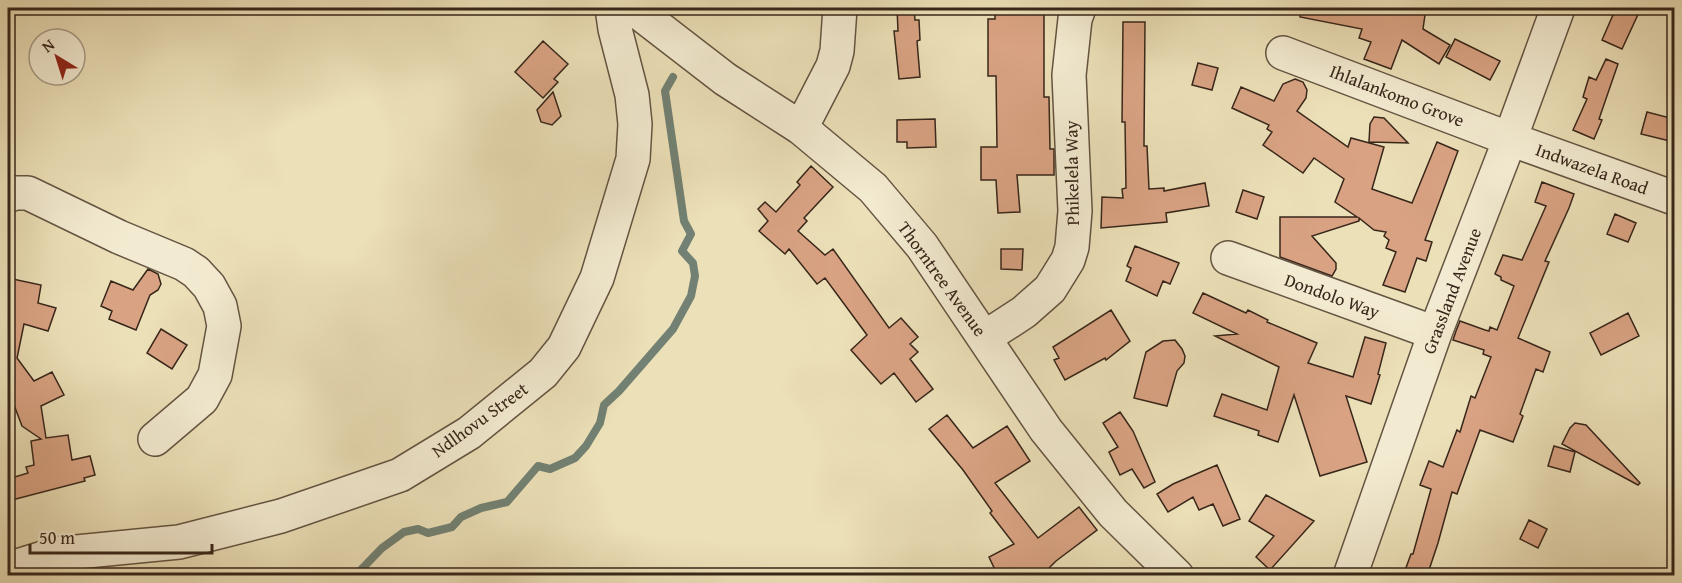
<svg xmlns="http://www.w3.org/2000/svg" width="1682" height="583" font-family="'Gentium Book Plus',serif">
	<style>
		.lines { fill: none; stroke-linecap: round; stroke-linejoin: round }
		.stream { stroke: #728173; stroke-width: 8 }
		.building { fill: #d9a383; stroke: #37261a; stroke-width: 1.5 }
		.minor-casing { stroke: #645442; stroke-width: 36 }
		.minor { stroke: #f3ebd1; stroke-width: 33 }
		.labels { text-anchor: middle; stroke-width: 4.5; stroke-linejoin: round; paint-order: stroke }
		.street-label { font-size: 18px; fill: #37261a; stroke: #f3ebd1 }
	</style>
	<rect width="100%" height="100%" fill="#ece0b8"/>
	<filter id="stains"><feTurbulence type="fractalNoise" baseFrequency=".00333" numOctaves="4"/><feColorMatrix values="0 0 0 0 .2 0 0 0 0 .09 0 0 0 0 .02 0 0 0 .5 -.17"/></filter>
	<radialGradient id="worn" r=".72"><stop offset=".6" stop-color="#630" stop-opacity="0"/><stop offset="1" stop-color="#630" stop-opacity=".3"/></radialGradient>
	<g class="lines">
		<path class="stream" d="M355,576L382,548L404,532L418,529L428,533L452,527L461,517L481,508L507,502L538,466L550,469L575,458L586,446L600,423L604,405L619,391L673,329L691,296L695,276L693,263L682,251L691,234L684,221L665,91L673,77"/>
	</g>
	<path class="building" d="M897,8H914L915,20H919L920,40L917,41L920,77L899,79L894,31H898Z
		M1301,8H1426L1423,29L1450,45L1439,64L1402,40L1391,69L1364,59L1371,42L1359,38L1362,29L1300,17Z
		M1616,8H1641L1622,49L1602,40Z
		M995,13H1044V97H1049L1050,149H1054V175H1017L1020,212L998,213L996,180H981V147H997L996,76H988V19H995Z
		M1123,22H1145L1144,146H1147L1149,189L1164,188V191L1205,183L1209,206L1166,213L1167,222L1101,228L1102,197L1123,198L1122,189L1126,188L1125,122H1122Z
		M1455,39L1500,61L1490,80L1446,57Z
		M543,41L568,64L554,79L558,82L543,98L515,72Z
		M1606,59L1618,64L1599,119L1602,120L1594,139L1573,130L1587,99L1583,97L1589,77L1596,80Z
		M1198,63L1218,68L1212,90L1192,85Z
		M1295,79L1303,82L1307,90L1306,98L1297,111L1348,147L1351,138L1384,147L1372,189L1412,203L1437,142L1458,151L1425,240L1432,242L1426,261L1417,258L1405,292L1383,285L1396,252L1386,248L1389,240L1384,236L1386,232L1374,230L1359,218V221L1312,236L1336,263V269L1332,276L1280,257V217H1357L1335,202L1344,179L1314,158L1303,173L1263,145L1272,132L1267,129L1269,125L1232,108L1241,87L1274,101L1283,84Z
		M553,92L561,116L552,125L541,122L537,110Z
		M1647,112L1674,119V142L1641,134Z
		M1374,117L1384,118L1408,143L1369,142L1370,124Z
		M935,119L936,147L907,148V142H897V120Z
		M811,166L833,187L804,218L807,221L798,231L825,255L833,249L889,328L901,318L918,337L910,344L918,352L910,359L933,389L916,402L894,373L881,384L851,350L867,335L825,278L817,284L789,249L785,254L759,231L768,221L758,209L765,202L776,212L800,185L797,182Z
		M1542,182L1574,194L1569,208L1545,261L1549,262L1518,338L1550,352L1543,372L1536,369L1520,414L1523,416L1513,442L1480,430L1457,494L1452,492L1438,543L1427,576H1403L1411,554H1413L1431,489L1420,485L1429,461L1443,467L1457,430L1460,432L1471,396L1475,398L1491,357L1483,354L1484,350L1453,340L1456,331L1460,321L1485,330L1489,331L1490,327L1497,330L1514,286L1501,280V277L1495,274L1503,255L1522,260L1546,206L1535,202Z
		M1243,190L1264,197L1257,219L1236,212Z
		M1615,214L1636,223L1628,242L1607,234Z
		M1135,246L1179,263L1170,284L1163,281L1157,296L1126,281L1131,268L1127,266Z
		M1001,249H1023L1022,270L1001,269Z
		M148,269L158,274L161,284L158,290L150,295L136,330L109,319L112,311L101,306L111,281L133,290Z
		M8,278L41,285L38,303L56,308L48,331L24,324L17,358L34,381L52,372L64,395L41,406L46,438L68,435L72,460L90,456L95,475L84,478L85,481L8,501V479L28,473L26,467L34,465L31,441L41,439L22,426L8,389Z
		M1203,293L1246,313L1248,310L1268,320L1267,322L1317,343L1308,363L1353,377L1365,337L1386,343L1378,374L1380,375L1371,404L1346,396L1367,462L1320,476L1294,395L1278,442L1258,435L1259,431L1214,416L1222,394L1267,410L1279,367L1215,336L1237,334L1193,313Z
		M1111,310L1130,341L1106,360L1105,358L1065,380L1054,360L1059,358L1053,347Z
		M1628,313L1639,336L1601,355L1590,333Z
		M161,329L187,345L172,369L147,353Z
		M1175,340L1182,349L1185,356L1184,363L1177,371L1167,406L1134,398L1146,352L1163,341Z
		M1120,412L1133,431L1155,482L1144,488L1132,469L1120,475L1109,452L1118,447L1103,423Z
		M947,415L973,448L1007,426L1030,461L995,483L1038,538L1079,507L1097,530L1056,561L1041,576H998L989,557L1014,544L990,513L992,511L963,470L929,429Z
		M1575,423L1586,425L1640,483L1638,485L1562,444L1570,428Z
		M1554,446L1575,452L1570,472L1548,466Z
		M1217,465L1240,519L1223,526L1213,504L1199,510L1193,497L1168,512L1157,494L1173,484Z
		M1266,495L1314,521L1270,570L1256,557L1274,536L1249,521Z
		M1529,520L1547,529L1538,548L1520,539Z"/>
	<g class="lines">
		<defs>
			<path id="minor" d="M633,8L725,79L801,128L873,188L922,246L1046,430L1113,513L1177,576
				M1283,53L1510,139L1674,198
				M801,128L833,66L837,51L840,8
				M8,196L14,193H28L119,237L184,264L196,272L209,286L220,306L224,326L215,375L202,399L155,439
				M1228,258L1435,333
				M984,338L1024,312L1050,289L1068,260L1072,247L1075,211L1069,75L1075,19L1079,8
				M8,569L56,554L179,542L281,516L400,475L469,433L543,373L564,347L597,278L633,159L635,124L632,95L615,29L612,8
				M1350,576L1435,333L1510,139L1558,8"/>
		</defs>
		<use href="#minor" class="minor-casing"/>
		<use href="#minor" class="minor"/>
	</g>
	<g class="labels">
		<g class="street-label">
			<text transform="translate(1397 96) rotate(21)" y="6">Ihlalankomo Grove</text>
			<text transform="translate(1592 169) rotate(20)" y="6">Indwazela Road</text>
			<text transform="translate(1072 173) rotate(-91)" y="6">Phikelela Way</text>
			<text transform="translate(942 279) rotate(54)" y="6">Thorntree Avenue</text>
			<text transform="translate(1452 291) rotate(-69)" y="6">Grassland Avenue</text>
			<text transform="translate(1332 296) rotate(20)" y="6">Dondolo Way</text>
			<text transform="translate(480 420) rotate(-36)" y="6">Ndlhovu Street</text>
		</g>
	</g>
	<rect width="1682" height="583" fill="none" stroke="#ece0b8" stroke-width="30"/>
	<rect x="9" y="9" width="1664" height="565" fill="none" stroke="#37261a" stroke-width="3"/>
	<rect x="15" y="15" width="1652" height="553" fill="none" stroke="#37261a" stroke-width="1.5"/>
	<g transform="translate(57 57) rotate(322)"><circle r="28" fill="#f3ebd1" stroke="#a89c88" stroke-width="1.5"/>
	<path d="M0-4.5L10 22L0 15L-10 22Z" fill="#8f2418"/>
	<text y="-9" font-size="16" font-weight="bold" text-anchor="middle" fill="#37261a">N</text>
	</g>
	<path d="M30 544v9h182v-9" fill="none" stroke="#37261a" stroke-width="3"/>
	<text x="39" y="544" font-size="18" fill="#37261a" stroke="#f3ebd1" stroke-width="4.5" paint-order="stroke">50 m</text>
	<rect width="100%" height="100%" filter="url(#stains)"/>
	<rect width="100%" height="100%" fill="url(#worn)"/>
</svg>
